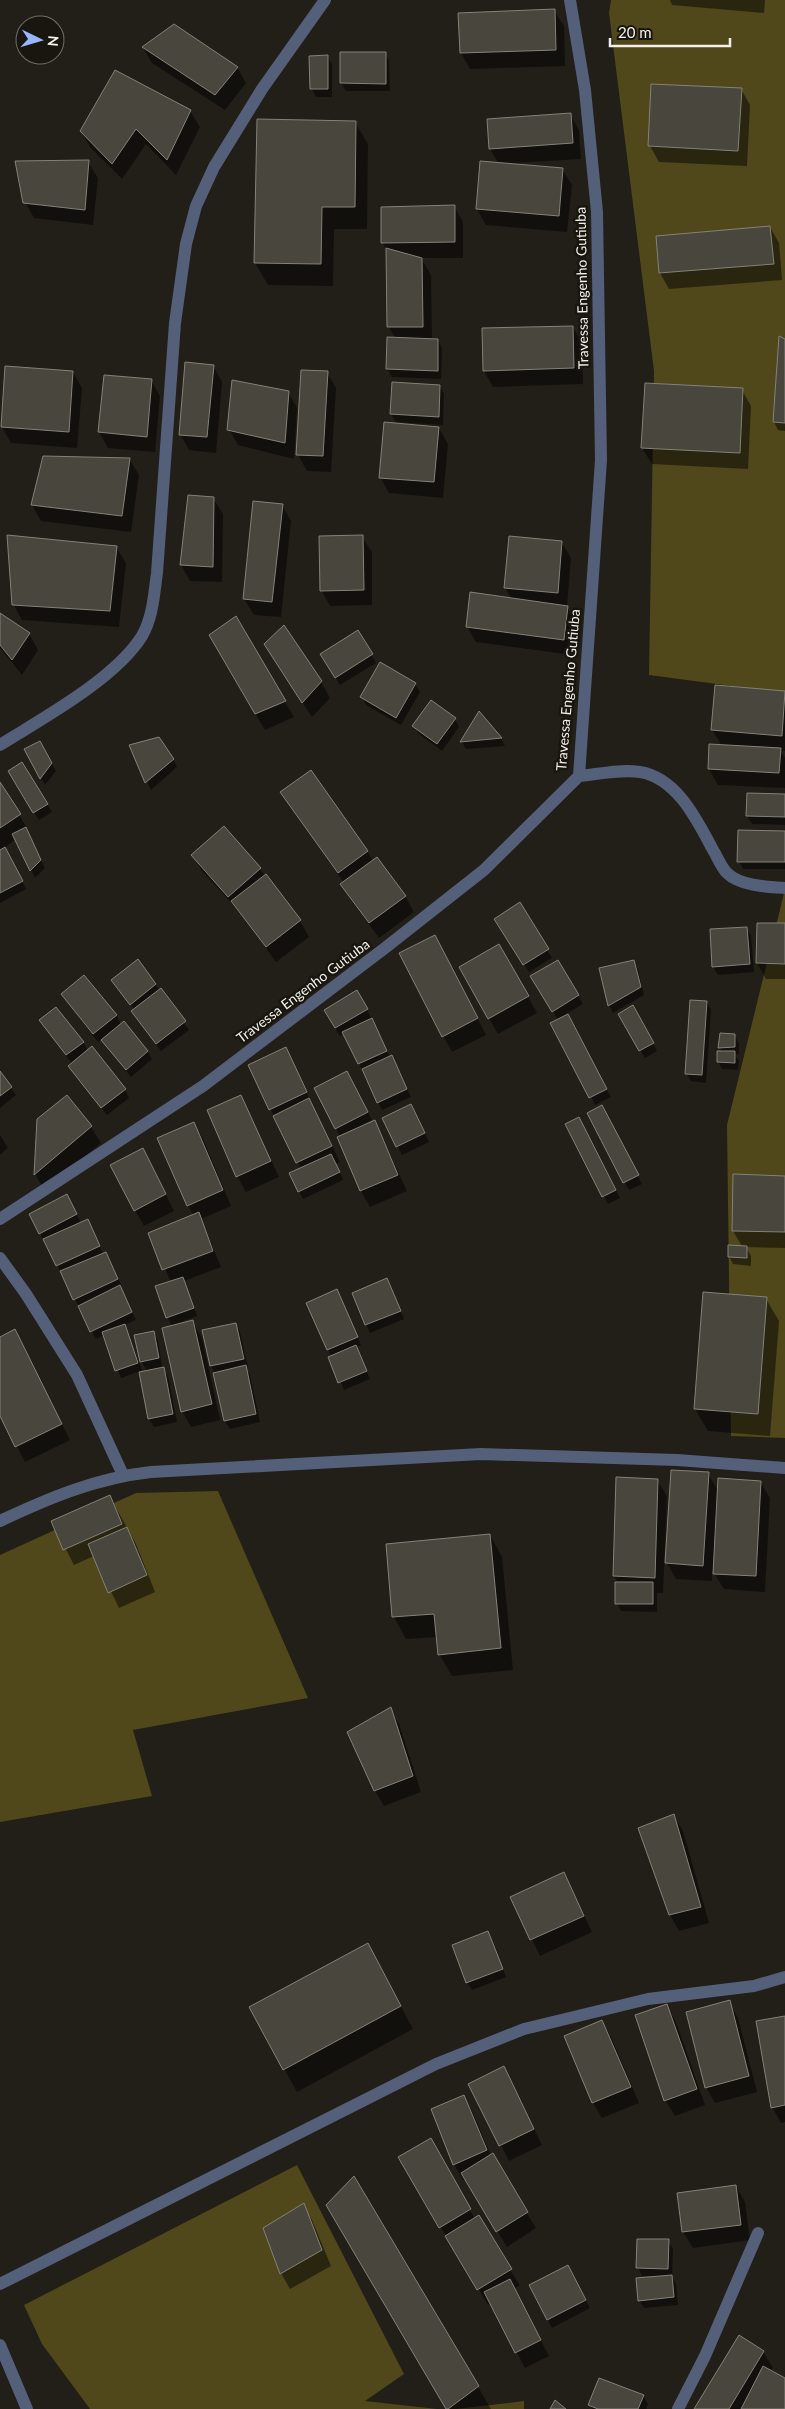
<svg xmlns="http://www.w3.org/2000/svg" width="785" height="2409" font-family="Lato,sans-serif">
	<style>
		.green { fill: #50471b }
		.shadow { fill: #0007 }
		.building { fill: #48463d; stroke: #848278 }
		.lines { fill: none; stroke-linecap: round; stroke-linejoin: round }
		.minor { stroke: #545f7a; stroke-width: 12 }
		.labels { text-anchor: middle; stroke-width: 5; stroke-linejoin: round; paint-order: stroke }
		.street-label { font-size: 14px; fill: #f1f0eb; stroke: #18160e }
	</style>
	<rect width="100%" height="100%" fill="#211f17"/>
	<path class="green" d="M611,0H785V693L649,675L654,371L609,13Z
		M785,889V1438L731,1436L727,1125Z
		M218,1491L308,1698L133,1730L152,1796L0,1822V1555L136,1493Z
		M297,2165L404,2374L365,2401L437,2409H90L42,2344L24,2305Z
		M524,2401V2409H456Z"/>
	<path class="shadow" d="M670,0H765L764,13L672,5Z
		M554,11L564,26L565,66L470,69L461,53L460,14Z
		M174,25L237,67L246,83L225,110L152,63L143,48Z
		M342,53H385L389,61L390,91H346L341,83Z
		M327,56L332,64V97H316L312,89L311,57Z
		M115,71L190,111L200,127L176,175L146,144L122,179L90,147L81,131Z
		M741,89L750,105L747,166L659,162L650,146Z
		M570,114L579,130L581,159L514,163L562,169L572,185L567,232L486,225L477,209L499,164L490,149Z
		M355,122L368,144L367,229H334L333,286L268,285L255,263Z
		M88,162L98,178L93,225L34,218L25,202Z
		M454,206L463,222V258H421L431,275L432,340H438L442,348L441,379L392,377L387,369L395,338L388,326L387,250L383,243Z
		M770,227L779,243L782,280L669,289L660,273L657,237Z
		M573,327L582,343L583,384L493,387L484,371Z
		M785,341V431L778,430L774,422Z
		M213,366L222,382L216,453L189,450L180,434Z
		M73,372L82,388L77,448L11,443L2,427Z
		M327,373L336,388L331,472L307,471L298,455Z
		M151,380L160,396L155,452L108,448L99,432Z
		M440,386L444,394L443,425L396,422L391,414Z
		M742,390L751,406L748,469L652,464L642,448Z
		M288,392L297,408L294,459L238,445L229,429Z
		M439,428L448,444L443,498L389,493L380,477Z
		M130,460L139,475L131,532L41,521L32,505Z
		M213,498L223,514L222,582L190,581L181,565Z
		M282,505L291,521L281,617L254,615L244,599Z
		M362,537L372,552V605L330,606L321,590Z
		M562,543L571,558L567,607L576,623L572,655L476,642L467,626L512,600L505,588Z
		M116,547L126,563L119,627L22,620L13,604Z
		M0,615L29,634L38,650L22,675L0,648Z
		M235,618L294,717L265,730L210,636Z
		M357,631L376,663L340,685L321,654Z
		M275,660L321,682L330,698L312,717Z
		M415,684L420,692L401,725L366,705L362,697Z
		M785,692V751H781L785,758V788L718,785L709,769L722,746L712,730Z
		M479,714L501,739L505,746L466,749L462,742Z
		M455,719L459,727L442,751L419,734L414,726Z
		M40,743L56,771L45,785L26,750Z
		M130,745L173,759L177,767L151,790Z
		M22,764L52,812L39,820L9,772Z
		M0,784L29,831L27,832L45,868L35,878L16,839L4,848L26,889L0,903Z
		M282,793L367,851L373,861L405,896L414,912L379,938L351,900L342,884L344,883Z
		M785,795V825L752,824L747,816Z
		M785,832V869H743L739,861Z
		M193,855L260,869L300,921L309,937L276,962L239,911L202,871Z
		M519,904L552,958L529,972L500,927Z
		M785,925V979H766L757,963Z
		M746,928L751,936L754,972L718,975L713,967Z
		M499,946L537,1013L498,1034L460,968Z
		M443,952L486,1035L452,1052L443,1036Z
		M557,961L583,1004L566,1014L611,1097L595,1105L558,1020L532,976Z
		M634,961L638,969L644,995L613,1013L609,1005Z
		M113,981L155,984L189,1030L161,1051L137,1019L132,1011L134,1009Z
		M356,992L371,1017L390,1058L396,1065L411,1097L382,1110L344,1033L340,1036L325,1011Z
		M62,995L116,1015L121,1024L147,1051L152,1059L131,1077L101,1039L98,1042Z
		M707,1002L711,1010L706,1083L691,1081L686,1073Z
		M633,1007L657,1051L645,1058L620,1014Z
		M41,1021L83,1042L88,1051L125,1090L129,1098L107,1115L75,1074L72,1064Z
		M734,1035L739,1043V1054L735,1055L739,1061L738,1070L722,1069L718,1061L722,1052L720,1048Z
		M285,1048L340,1162L336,1164L343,1180L303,1199L299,1191L301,1169L249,1066Z
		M0,1073L16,1095L0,1108Z
		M351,1080L372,1120L360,1126V1128L375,1122L407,1191L370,1207L361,1191L336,1128Z
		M67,1096L91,1127L101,1143L44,1190L35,1174L38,1120Z
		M241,1096L279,1177L246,1192L237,1176Z
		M589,1113L606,1114L642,1184L629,1190Z
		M415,1114L429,1142L402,1155L384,1119Z
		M194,1123L203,1139L231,1206L201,1219L221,1267L184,1281L197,1316L176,1324L177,1325L193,1322L202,1338L220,1420L191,1427L182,1411L172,1326L167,1317L171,1282L149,1233L194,1216L188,1206Z
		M566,1125L583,1126L620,1198L608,1204Z
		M0,1135L8,1148L0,1155Z
		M143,1149L174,1211L144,1226L135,1210Z
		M785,1177V1248L746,1247L751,1256V1266L733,1264L729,1256L743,1248L733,1231Z
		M71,1204L81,1223L92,1228L103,1254L106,1253L110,1261L122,1287L120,1288L136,1320L124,1325L143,1372H147L142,1362L136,1336L153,1332L158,1340L162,1366L168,1376L177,1422L154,1427L149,1419L140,1371L121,1378L104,1335L96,1339L40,1233Z
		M387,1280L404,1319L370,1333L353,1294Z
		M337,1291L361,1345L356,1347L370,1379L344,1390L328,1349Z
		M766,1299L779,1321L770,1436L708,1431L695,1409Z
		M236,1324L240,1332L248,1367H245L250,1375L260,1422L230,1429L225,1421L215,1373L211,1366L203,1331Z
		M15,1331L70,1440L25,1462L0,1413V1338Z
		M708,1474L719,1492L760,1482L770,1498L765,1592L724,1589L712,1570V1581L676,1579L667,1563Z
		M657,1480L667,1496L663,1593H657V1612L621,1611L617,1603L618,1583L614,1576Z
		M110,1497L136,1544L155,1592L119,1608L94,1556L74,1565L52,1522Z
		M490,1535L502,1557L513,1670L452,1676L439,1654L437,1637L406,1639L394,1617L387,1545Z
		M390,1709L399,1724L421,1792L384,1806L375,1791Z
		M674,1816L683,1831L709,1923L679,1931L670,1915Z
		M564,1874L592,1932L540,1956L512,1898Z
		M488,1932L506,1977L472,1990L467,1982Z
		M380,1967L413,2029L297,2092L251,2008Z
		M729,2002L738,2018L757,2092L715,2103L706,2087Z
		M667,2006L676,2022L705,2105L675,2116L665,2100Z
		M785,2017V2122L781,2123L772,2107Z
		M602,2021L611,2037L639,2103L602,2118L593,2103L566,2037Z
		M512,2084L542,2145L509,2161L470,2085Z
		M464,2097L473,2113L491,2156L536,2228L507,2247L466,2179L463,2180L454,2164Z
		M430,2140L475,2219L520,2285L514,2289L549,2356L525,2368L491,2303L488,2305L399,2158Z
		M354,2178L478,2387L491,2409H447Z
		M736,2186L745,2202L750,2240L693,2248L683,2232Z
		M303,2205L312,2220L331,2266L290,2289L281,2273Z
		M668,2241L673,2249L672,2277L676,2284L678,2305L644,2308L639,2300L658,2276H642L638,2268Z
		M572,2274L590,2308L552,2328L531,2286Z
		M763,2352L773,2368L771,2370L785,2379V2409H696Z
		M643,2396L648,2404L646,2409H592L590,2405Z"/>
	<path class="building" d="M555,9L556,50L460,53L458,13Z
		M174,24L238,67L215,95L142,47Z
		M340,52H386V84L340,83Z
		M328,55V89H310L309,56Z
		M115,70L191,110L167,160L136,129L112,164L80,131Z
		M651,84L742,88L738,151L648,146Z
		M571,113L573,143L489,149L487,119Z
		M257,119L356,121L355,207H322L321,264L254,263Z
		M89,160L85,210L23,203L15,161Z
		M480,161L563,168L559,216L476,209Z
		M455,205V242L381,243V207Z
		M770,226L774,264L659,273L656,236Z
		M386,248L422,258L423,327H387Z
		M573,326L574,368L483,371L482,328Z
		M779,336L785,339V423L773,422Z
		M387,337L438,339V371L386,369Z
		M185,362L214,365L207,437L179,435Z
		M5,366L73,371L69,432L1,427Z
		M301,370L328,371L323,456L296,455Z
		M104,375L152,379L147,437L98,432Z
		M232,380L289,391L285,443L227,430Z
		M392,382L440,385L439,417L390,414Z
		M645,383L743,388L740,453L641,448Z
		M384,422L439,427L434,482L379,478Z
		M43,456L130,458L122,516L31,505Z
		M188,495L214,497L213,567L180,565Z
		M253,501L283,504L272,602L243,599Z
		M7,535L117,546L110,611L12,605Z
		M363,535L364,590L320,591L319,536Z
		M509,536L562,541L558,593L504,588Z
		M470,592L568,606L564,640L466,627Z
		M0,613L30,633L12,660L0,645Z
		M236,616L286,701L255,714L209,635Z
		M284,625L322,681L302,703L264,644Z
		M358,630L373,654L335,678L320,654Z
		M380,662L416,683L396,718L360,697Z
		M715,685L785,691L782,736L711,730Z
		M431,700L456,718L437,744L412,726Z
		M479,711L502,738L460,742Z
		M159,737L174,759L145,783L129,745Z
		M40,741L52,763L40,779L24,749Z
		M709,744L781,748L779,773L708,769Z
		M22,762L48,804L33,813L8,771Z
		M311,770L368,851L338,873L280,792Z
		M0,782L21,814L0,828Z
		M747,793L785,794V817L746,816Z
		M224,826L261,868L228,897L191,855Z
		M26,827L41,860L30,871L12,834Z
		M738,830L785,831V862H737Z
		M5,847L23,881L0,893V850Z
		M377,857L406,896L369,923L340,884Z
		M266,874L301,920L266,947L231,901Z
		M520,902L549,949L523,965L494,919Z
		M757,923H785V964L756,963Z
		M747,927L750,964L712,967L710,929Z
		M435,935L478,1018L442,1037L399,953Z
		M499,944L529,996L488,1019L459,967Z
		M138,959L156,984L130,1005L111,980Z
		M558,960L579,995L552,1012L530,976Z
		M634,960L641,987L608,1006L599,968Z
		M84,975L117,1015L93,1034L61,994Z
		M161,988L186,1021L156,1044L131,1011Z
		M357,990L368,1009L335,1028L324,1010Z
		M690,1000L707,1001L702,1075L685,1074Z
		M633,1005L654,1043L639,1051L618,1014Z
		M56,1007L84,1042L66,1055L39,1020Z
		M568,1014L607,1089L589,1098L550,1023Z
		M372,1018L387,1051L358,1064L342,1032Z
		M124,1021L148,1051L126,1070L101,1040Z
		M720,1033L735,1034V1047L718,1048Z
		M92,1046L126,1089L101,1108L68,1066Z
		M286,1047L307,1092L269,1110L248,1065Z
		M717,1051H735V1063L717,1062Z
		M392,1055L407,1089L377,1103L362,1069Z
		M0,1071L12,1087L0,1096Z
		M347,1071L368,1112L335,1129L314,1088Z
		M67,1095L92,1126L34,1175L37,1119Z
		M241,1095L271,1161L236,1177L207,1110Z
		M309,1098L332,1146L296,1163L273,1116Z
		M411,1104L425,1133L396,1147L382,1118Z
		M602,1105L639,1175L623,1183L587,1113Z
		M579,1117L616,1190L602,1197L565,1124Z
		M375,1120L398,1175L360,1191L337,1137Z
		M194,1122L223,1190L187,1206L157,1138Z
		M143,1148L166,1194L134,1211L110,1165Z
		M331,1154L340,1172L298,1192L289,1173Z
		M733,1174L785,1176V1232L732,1231Z
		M67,1194L77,1214L39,1234L29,1214Z
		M199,1212L213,1251L162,1270L148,1233Z
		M88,1219L100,1246L56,1266L43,1239Z
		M728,1245L747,1246V1258L728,1257Z
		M106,1252L118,1279L73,1300L60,1271Z
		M183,1277L194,1308L166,1318L155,1286Z
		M387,1278L401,1311L365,1325L352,1293Z
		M120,1285L132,1312L90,1332L78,1306Z
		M337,1289L358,1337L327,1350L306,1303Z
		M703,1292L767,1297L758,1414L694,1409Z
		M193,1320L212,1404L181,1412L162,1328Z
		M236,1323L244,1359L210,1366L202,1330Z
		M125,1324L138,1363L115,1371L102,1332Z
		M15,1329L62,1424L15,1447L0,1416V1337Z
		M154,1331L159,1358L140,1362L134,1335Z
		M356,1345L367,1371L338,1383L328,1357Z
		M246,1365L256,1414L224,1421L213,1373Z
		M164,1367L173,1414L148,1419L139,1372Z
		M671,1470L709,1472L703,1566L665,1563Z
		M616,1477L658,1479L655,1578L613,1576Z
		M718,1478L761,1481L756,1576L713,1574Z
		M110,1495L122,1524L63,1550L51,1521Z
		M127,1527L147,1575L108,1593L88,1544Z
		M490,1534L501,1648L438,1655L434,1614L392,1617L386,1544Z
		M615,1582H653V1604H615Z
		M391,1707L413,1776L374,1791L347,1732Z
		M674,1814L701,1907L669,1915L638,1828Z
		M564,1872L584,1916L530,1940L510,1897Z
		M488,1931L503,1969L466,1983L452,1945Z
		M368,1943L401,2006L283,2070L249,2007Z
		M730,2000L749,2076L705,2088L686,2012Z
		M667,2004L697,2089L664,2101L635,2015Z
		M785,2016V2105L771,2108L756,2021Z
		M602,2020L631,2087L592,2103L564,2036Z
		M504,2066L534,2129L499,2146L468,2084Z
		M464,2095L487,2150L453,2165L431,2109Z
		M431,2138L471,2209L439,2228L398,2157Z
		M493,2153L528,2212L496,2232L461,2173Z
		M354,2176L479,2386L448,2409H446L326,2205Z
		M736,2185L741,2225L682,2232L677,2193Z
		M304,2203L322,2250L280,2274L263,2228Z
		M479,2215L512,2269L477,2290L445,2236Z
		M637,2239H669L668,2269L636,2268Z
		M568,2265L586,2300L547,2320L529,2285Z
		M672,2275L674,2297L638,2301L636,2278Z
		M510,2279L541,2340L515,2353L484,2292Z
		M739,2335L764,2351L729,2409H694Z
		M763,2366L785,2378V2409H741Z
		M599,2378L644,2395L638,2409H598L588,2405Z
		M555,2400L566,2409H550Z"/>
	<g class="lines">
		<path class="minor" d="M0,745C43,718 115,679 142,636C153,617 154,594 157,573L175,323L186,244L196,206L214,167L262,89L325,0
			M579,776C599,774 620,769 640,772C677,778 697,820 713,850C717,856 721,867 727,873C740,886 768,887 785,888
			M0,1219L203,1086L385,948L484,870L579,776L601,460L597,212L585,90L570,0
			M0,1258L26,1294L77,1375L123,1475
			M0,1521C49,1498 96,1478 151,1472L481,1454L677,1460L785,1468
			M0,2284L436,2064L524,2029L648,1999L754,1986L785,1977
			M0,2345L27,2409
			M678,2409L705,2356L758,2233"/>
	</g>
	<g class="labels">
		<g class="street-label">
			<text transform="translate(582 288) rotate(-91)" y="5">Travessa Engenho Gutiuba</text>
			<text transform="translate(568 690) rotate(-85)" y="5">Travessa Engenho Gutiuba</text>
			<text transform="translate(303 991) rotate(-37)" y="5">Travessa Engenho Gutiuba</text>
		</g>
	</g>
	<g transform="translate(40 40) rotate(95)"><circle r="24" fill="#18160e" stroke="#6f6d66"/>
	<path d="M0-4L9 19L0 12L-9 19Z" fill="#99b5fd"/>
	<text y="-8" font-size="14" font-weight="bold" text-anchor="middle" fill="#f1f0eb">N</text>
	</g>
	<path d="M610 38v8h120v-8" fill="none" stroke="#f1f0eb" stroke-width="2.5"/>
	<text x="618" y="38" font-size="15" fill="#f1f0eb" stroke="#18160e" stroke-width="4" paint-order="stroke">20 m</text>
</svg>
